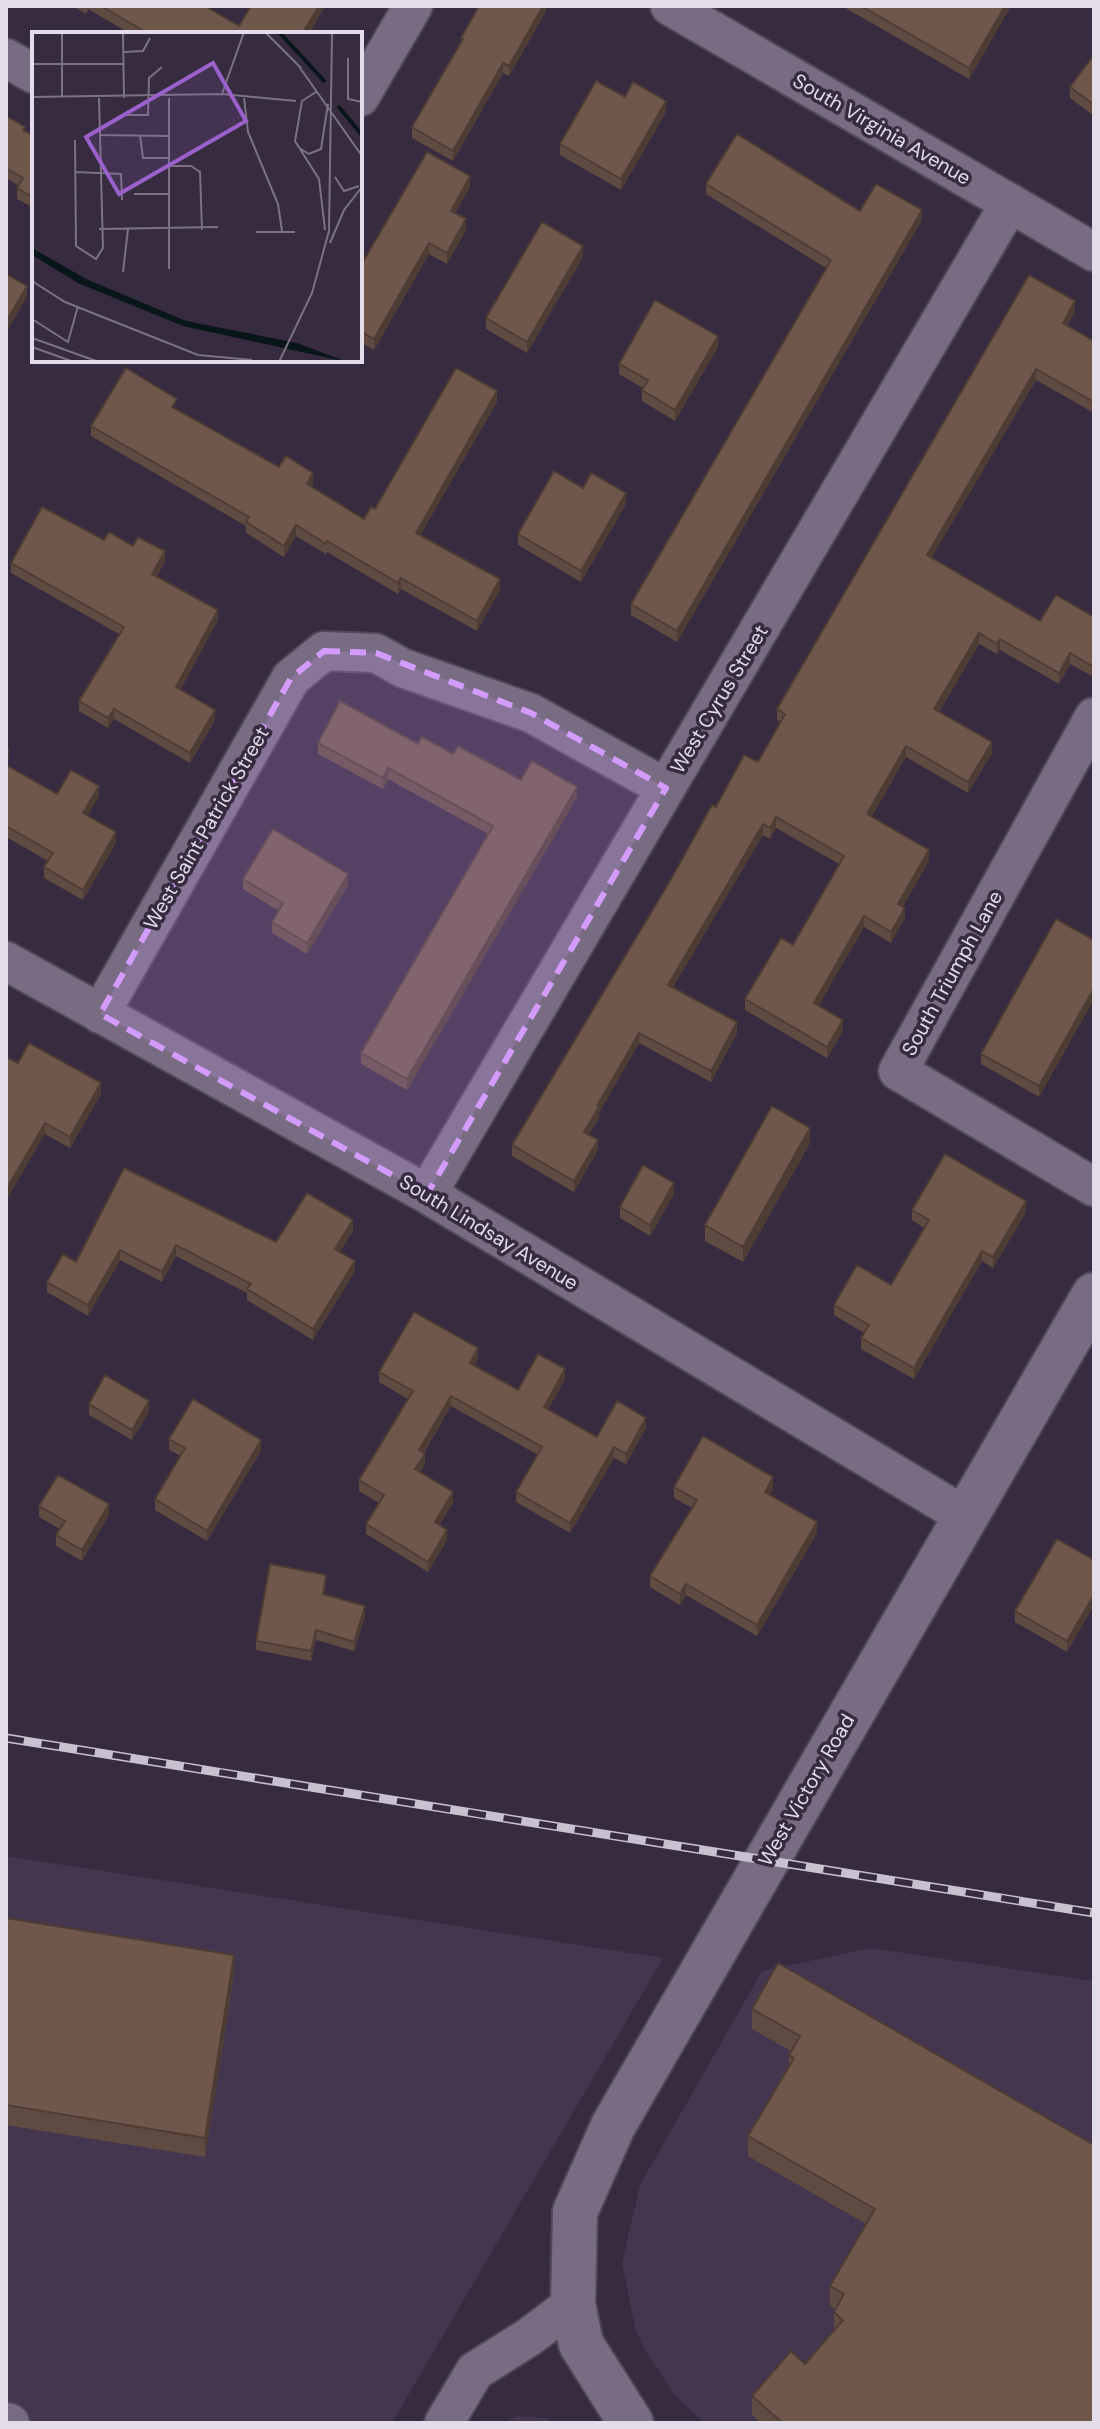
<svg xmlns="http://www.w3.org/2000/svg" width="1100" height="2429" font-family="'DM Sans',sans-serif">
	<style>
		.built { fill: #44364e }
		.lines { fill: none; stroke-linecap: round; stroke-linejoin: round }
		.minor-casing { stroke: #504758; stroke-width: 42 }
		.tertiary-casing { stroke: #504758; stroke-width: 48 }
		.minor { stroke: #786c83; stroke-width: 38 }
		.tertiary { stroke: #786c83; stroke-width: 44 }
		.rail-casing { stroke: #c9c1d0; stroke-width: 9 }
		.rail { stroke: #362b3f; stroke-width: 6; stroke-dasharray: 18; stroke-linecap: butt }
		.wall { fill: #5f4b41 }
		.shaded-wall { fill: #4e3d35 }
		.building { fill: #6f574c; stroke: #4e3d35; stroke-width: 2 }
		.marked { fill: #d39cfc; fill-opacity: 0.2; stroke: #d39cfc; stroke-width: 6; stroke-dasharray: 16 10; stroke-linejoin: round }
		.labels { text-anchor: middle; stroke-width: 7; stroke-linejoin: round; paint-order: stroke }
		.street-label { font-size: 20px; fill: #e3dce9; stroke: #362b3f }
		.inset-river { fill: none; stroke: #081619; stroke-width: 4 }
		.inset-road { fill: none; stroke: #7b7283; stroke-width: 2 }
		.view { fill: #9a61cc; fill-opacity: 0.15; stroke: #9a61cc; stroke-width: 4 }
		.inset-edge { fill: none; stroke: #e3dce9; stroke-width: 4 }
	</style>
	<rect width="100%" height="100%" fill="#362b3f"/>
	<path class="built" d="M6,1856L663,1958L392,2423H6Z
		M871,1948L1094,1981V2423H704L675,2395L643,2347L635,2328L622,2263L640,2185L762,1971Z
		M516,2416L547,2418L558,2423H503Z"/>
	<g class="lines">
		<defs>
			<path id="minor" d="M670,6L1094,252
				M6,58L34,74
				M360,97L413,6
				M1094,717L898,1071L1094,1187
				M6,961L427,1194L965,1516
				M100,1014L291,678L324,651L376,653L403,668L531,713L666,788
				M427,1194L1010,203
				M6,2422L10,2423
				M444,2423L475,2371L529,2337L573,2304"/>
			<path id="tertiary" d="M631,2423L581,2344L573,2304L575,2212L613,2126L1094,1295"/>
		</defs>
		<use href="#minor" class="minor-casing"/>
		<use href="#tertiary" class="tertiary-casing"/>
		<use href="#minor" class="minor"/>
		<use href="#tertiary" class="tertiary"/>
		<defs>
			<path id="rail" d="M6,1738L1094,1913"/>
		</defs>
		<use href="#rail" class="rail-casing"/>
		<use href="#rail" class="rail"/>
	</g>
	<path class="wall" d="M73,6H205L239,26L251,6H325L309,34H131L88,9L86,14Z
		M546,6V11L509,76L503,73L453,161L412,138V127L461,43V38Z
		M842,6H1011L969,79Z
		M1094,55V116L1070,98V87Z
		M625,97L666,112L621,190L560,155V144Z
		M6,116L25,131L34,136V208L17,199V188L19,186L6,178Z
		M706,184L860,211L922,220L677,642L631,615V604L826,268L706,194Z
		M470,187L455,213L466,230L447,264L429,254L374,350L360,342V267Z
		M583,257L527,353L486,329V318Z
		M1075,312L1067,325L1094,341V413L1036,380L931,558L1040,621L1094,617V677L1070,664L1059,684L1000,650L997,654L979,644L939,712L992,753L968,793L906,757L871,817L929,861L903,906L905,918L891,943L864,927L818,1006L843,1031L827,1058L745,1010V999L793,945L839,864L776,828L770,839L763,835L673,987L737,1033L711,1082L639,1043L599,1113V1118L589,1134L598,1150L574,1192L512,1156V1145L716,807L758,762L781,722L777,720V709Z
		M718,347L675,421L642,401V390L643,388L619,374V364Z
		M497,402L420,535L500,590L477,631L401,589L398,594L327,552L326,554L296,536L284,557L246,533V526L91,436V426L177,409L279,467L313,483L311,487L364,519Z
		M583,488L626,504L581,582L518,545V534Z
		M104,540L133,546L165,561L157,576L218,620L180,690L215,720L190,763L114,719L108,728L79,711V701L119,634L11,573V563Z
		M318,743L418,744L453,754L521,780L577,797L407,1090L361,1064V1053L488,834L388,779L383,789L318,754Z
		M6,765L57,794L99,796L87,816L116,843L83,900L44,878V867L48,861L6,837Z
		M243,879L348,885L307,954L272,933V922L279,911L243,889Z
		M1094,940V999L1039,1097L981,1064V1054Z
		M18,1063L101,1094L70,1148L45,1134Z
		M810,1143L743,1262L705,1241V1225Z
		M124,1168L276,1242L353,1231L340,1252L355,1271L313,1340L247,1300V1293L176,1256L162,1282L120,1260L88,1316L47,1292V1282L76,1262Z
		M674,1194L650,1236L620,1218V1207Z
		M912,1210L1026,1212L993,1268L982,1261L914,1379L861,1349V1338L864,1333L834,1315V1305L891,1285L924,1228L912,1220Z
		M478,1359L474,1366L518,1390L565,1379L548,1409L597,1437L646,1428L626,1464L614,1458L570,1533L516,1502V1492L538,1455L451,1406L424,1453L425,1464L420,1472L453,1503L439,1525L447,1540L428,1572L366,1534V1524L379,1503L359,1491V1480L408,1399L379,1382V1372Z
		M89,1404L149,1412L132,1440L89,1415Z
		M169,1439L261,1451L207,1541L155,1510V1499L181,1456L169,1450Z
		M674,1487L773,1488L770,1494L817,1533L757,1636L686,1595L680,1605L650,1587V1576L692,1508L674,1498Z
		M39,1506L109,1515L82,1561L56,1546V1535L60,1529L39,1517Z
		M1094,1560V1605L1067,1652L1015,1622V1611Z
		M326,1584L324,1594L365,1616L354,1651L316,1640L311,1661L256,1650V1641Z
		M6,1918L234,1975L205,2157L6,2125Z
		M778,1963L1094,2423H761L752,2415V2396L805,2364L834,2330V2312L836,2309L830,2306V2286L866,2224L748,2156V2136L789,2066V2055L791,2051L752,2029V2009Z"/>
	<path class="shaded-wall" d="M319,6H325L309,34H302Z
		M543,6H546V11L509,76V66Z
		M1005,6H1011L969,79V68Z
		M503,63V73L453,161V151Z
		M666,101V112L621,190V179Z
		M470,176V187L451,221V211Z
		M922,210V220L677,642V631Z
		M466,219V230L447,264V253Z
		M429,243V254L374,350V339Z
		M583,246V257L527,353V342Z
		M27,286V297L6,333V322Z
		M1075,301V312L1063,333V323Z
		M718,336V347L675,421V410Z
		M1036,369V380L927,566V555Z
		M497,391V402L416,543V533Z
		M313,473V483L307,495V484Z
		M626,493V504L581,582V571Z
		M296,525V536L284,557V546Z
		M165,551V561L152,584V574Z
		M401,578V589L398,594V583Z
		M500,579V590L477,631V621Z
		M218,610V620L176,698V687Z
		M979,633V644L934,720V709Z
		M1000,639V650L997,654V644Z
		M1070,653V664L1059,684V673Z
		M114,709V719L108,728V718Z
		M215,710V720L190,763V753Z
		M992,742V753L968,793V782Z
		M906,746V757L867,825V814Z
		M9,747V758L6,763V752Z
		M388,768V779L383,789V778Z
		M99,786V796L83,824V813Z
		M577,787V797L407,1090V1079Z
		M776,817V828L770,839V828Z
		M763,824V835L668,996V985Z
		M116,832V843L83,900V890Z
		M929,850V861L898,914V904Z
		M348,874V885L307,954V943Z
		M905,908V918L891,943V932Z
		M864,916V927L814,1014V1003Z
		M1094,988V999L1039,1097V1086Z
		M843,1020V1031L827,1058V1047Z
		M737,1022V1033L711,1082V1071Z
		M639,1033V1043L599,1113V1118L584,1142V1132L597,1106Z
		M101,1083V1094L70,1148V1137Z
		M45,1123V1134L6,1201V1190Z
		M810,1128V1143L743,1262V1247Z
		M598,1140V1150L574,1192V1181Z
		M674,1183V1194L650,1236V1225Z
		M1026,1201V1212L993,1268V1257Z
		M353,1220V1231L335,1260V1249Z
		M176,1245V1256L162,1282V1272Z
		M120,1250V1260L88,1316V1305Z
		M982,1251V1261L914,1379V1368Z
		M355,1261V1271L313,1340V1329Z
		M478,1348V1359L470,1374V1363Z
		M565,1369V1379L544,1417V1407Z
		M451,1396V1406L419,1460V1450Z
		M149,1401V1412L132,1440V1430Z
		M646,1418V1428L626,1464V1454Z
		M261,1440V1451L207,1541V1531Z
		M614,1447V1458L570,1533V1523Z
		M425,1454V1464L415,1480V1469Z
		M773,1477V1488L765,1503V1492Z
		M453,1492V1503L435,1532V1522Z
		M109,1504V1515L82,1561V1550Z
		M817,1522V1533L757,1636V1625Z
		M447,1530V1540L428,1572V1562Z
		M686,1584V1595L680,1605V1594Z
		M1094,1595V1605L1067,1652V1641Z
		M365,1606V1616L354,1651V1642Z
		M316,1630V1640L311,1661V1651Z
		M234,1955V1975L205,2157V2138Z"/>
	<path class="building" d="M101,6H205L239,26L251,6H319L302,34H149Z
		M479,6H543L509,66L503,63L453,151L412,127L463,39L461,38Z
		M861,6H1005L969,68Z
		M1094,55V105L1070,87Z
		M596,81L625,97L633,82L666,101L621,179L560,144Z
		M6,116L25,127L23,130L34,136V198L17,188L23,178L6,168Z
		M737,134L860,211L876,184L922,210L677,631L631,604L831,260L706,184Z
		M427,152L470,176L451,211L466,219L447,253L429,243L374,339L360,331V267Z
		M542,222L583,246L527,342L486,318Z
		M6,274L27,286L6,322Z
		M1029,275L1075,301L1063,323L1094,341V402L1036,369L927,555L1040,621L1056,595L1094,617V667L1070,653L1059,673L1000,639L997,644L979,633L934,709L992,742L968,782L906,746L867,814L929,850L898,904L905,908L891,932L864,916L814,1003L843,1020L827,1047L745,999L781,938L793,945L844,856L776,817L770,828L763,824L668,985L737,1022L711,1071L639,1033L597,1106L599,1107L584,1132L598,1140L574,1181L512,1145L670,881L712,805L716,807L744,755L758,762L785,714L777,709Z
		M655,300L718,336L675,410L642,390L648,380L619,364Z
		M126,368L177,399L172,407L279,467L286,456L313,473L307,484L364,519L371,507L375,509L456,368L497,391L416,533L500,579L477,621L401,578L398,583L327,541L326,544L296,525L284,546L246,522L249,517L91,426Z
		M554,471L583,488L591,473L626,493L581,571L518,534Z
		M42,507L104,540L109,532L133,546L138,537L165,551L152,574L218,610L176,687L215,710L190,753L114,709L108,718L79,701L124,627L11,563Z
		M340,701L418,744L422,737L453,754L458,746L521,780L532,761L577,787L407,1079L361,1053L493,826L388,768L383,778L318,743Z
		M6,765L57,794L71,770L99,786L83,813L116,832L83,890L44,867L53,853L6,826Z
		M273,829L348,874L307,943L272,922L283,903L243,879Z
		M1056,919L1094,940V988L1039,1086L981,1054Z
		M29,1043L101,1083L70,1137L45,1123L6,1190V1057L18,1063Z
		M772,1106L810,1128L743,1247L705,1225Z
		M945,1154L1026,1201L993,1257L982,1251L914,1368L861,1338L869,1325L834,1305L857,1265L891,1285L929,1220L912,1210Z
		M643,1165L674,1183L650,1225L620,1207Z
		M124,1168L276,1242L307,1193L353,1220L335,1249L355,1261L313,1329L247,1289L251,1284L176,1245L162,1272L120,1250L88,1305L47,1282L63,1254L76,1262Z
		M414,1312L478,1348L470,1363L518,1390L538,1354L565,1369L544,1407L597,1437L617,1401L646,1418L626,1454L614,1447L570,1523L516,1492L542,1447L451,1396L419,1450L425,1454L415,1469L453,1492L435,1522L447,1530L428,1562L366,1524L384,1495L359,1480L413,1391L379,1372Z
		M105,1375L149,1401L132,1430L89,1404Z
		M193,1399L261,1440L207,1531L155,1499L185,1448L169,1439Z
		M703,1436L773,1477L765,1492L817,1522L757,1625L686,1584L680,1594L650,1576L697,1500L674,1487Z
		M58,1475L109,1504L82,1550L56,1535L65,1521L39,1506Z
		M1057,1539L1094,1560V1595L1067,1641L1015,1611Z
		M270,1564L326,1575L323,1594L365,1606L354,1642L316,1630L311,1651L256,1641Z
		M6,1918L234,1955L205,2138L6,2105Z
		M778,1963L1094,2145V2423H783L752,2396L791,2351L805,2364L843,2320L834,2312L844,2294L830,2286L875,2209L748,2136L794,2058L789,2055L800,2036L752,2009Z"/>
	<path class="marked" d="M324,651L376,653L531,713L666,788L427,1194L100,1014L291,678Z"/>
	<g class="labels">
		<g class="street-label">
			<text transform="translate(882 129) rotate(30)" y="7">South Virginia Avenue</text>
			<text transform="translate(719 699) rotate(-59)" y="7">West Cyrus Street</text>
			<text transform="translate(206 828) rotate(-60)" y="7">West Saint Patrick Street</text>
			<text transform="translate(952 973) rotate(-61)" y="7">South Triumph Lane</text>
			<text transform="translate(489 1232) rotate(31)" y="7">South Lindsay Avenue</text>
			<text transform="translate(806 1790) rotate(-60)" y="7">West Victory Road</text>
		</g>
	</g>
	<g transform="translate(32 32)">
		<rect width="330" height="330" fill="#362b3f"/>
		<path d="M0,216L54,247L154,289L265,311L315,330L151,294L46,251L0,223Z" fill="#081619"/>
		<path class="inset-river" d="M247,0L293,50M306,74L330,103"/>
		<path class="inset-road" d="M91,0L92,66M233,0L269,36M92,20L111,19L118,6M316,26V67L330,70M0,32H92M266,33L330,124M284,60L270,69L263,109L287,147L293,198M190,62L212,0M0,65L190,62L264,69M30,65V0M212,66L216,100L246,172L250,199M90,83H116L117,46L130,35M67,103L137,104M108,103L111,126H137M43,108L44,214L64,227L71,216L67,66M267,116L277,122L289,117L296,72M137,134H159L168,140L170,198M43,140L89,142L90,168M303,145L312,159L327,154M102,162H137M67,197L186,195M224,200H263M298,211L312,178L330,155M137,237V66M91,240L96,197M0,249L33,270L166,323L220,328M0,287L36,310L46,274M0,306L67,330M0,315L42,330M247,330L280,261L297,199L300,0"/>
		<path class="view" d="M181,31L214,89L87,162L54,105Z"/>
		<rect width="330" height="330" class="inset-edge"/>
	</g>
	<rect width="1100" height="2429" fill="none" stroke="#e3dce9" stroke-width="16"/>
</svg>
